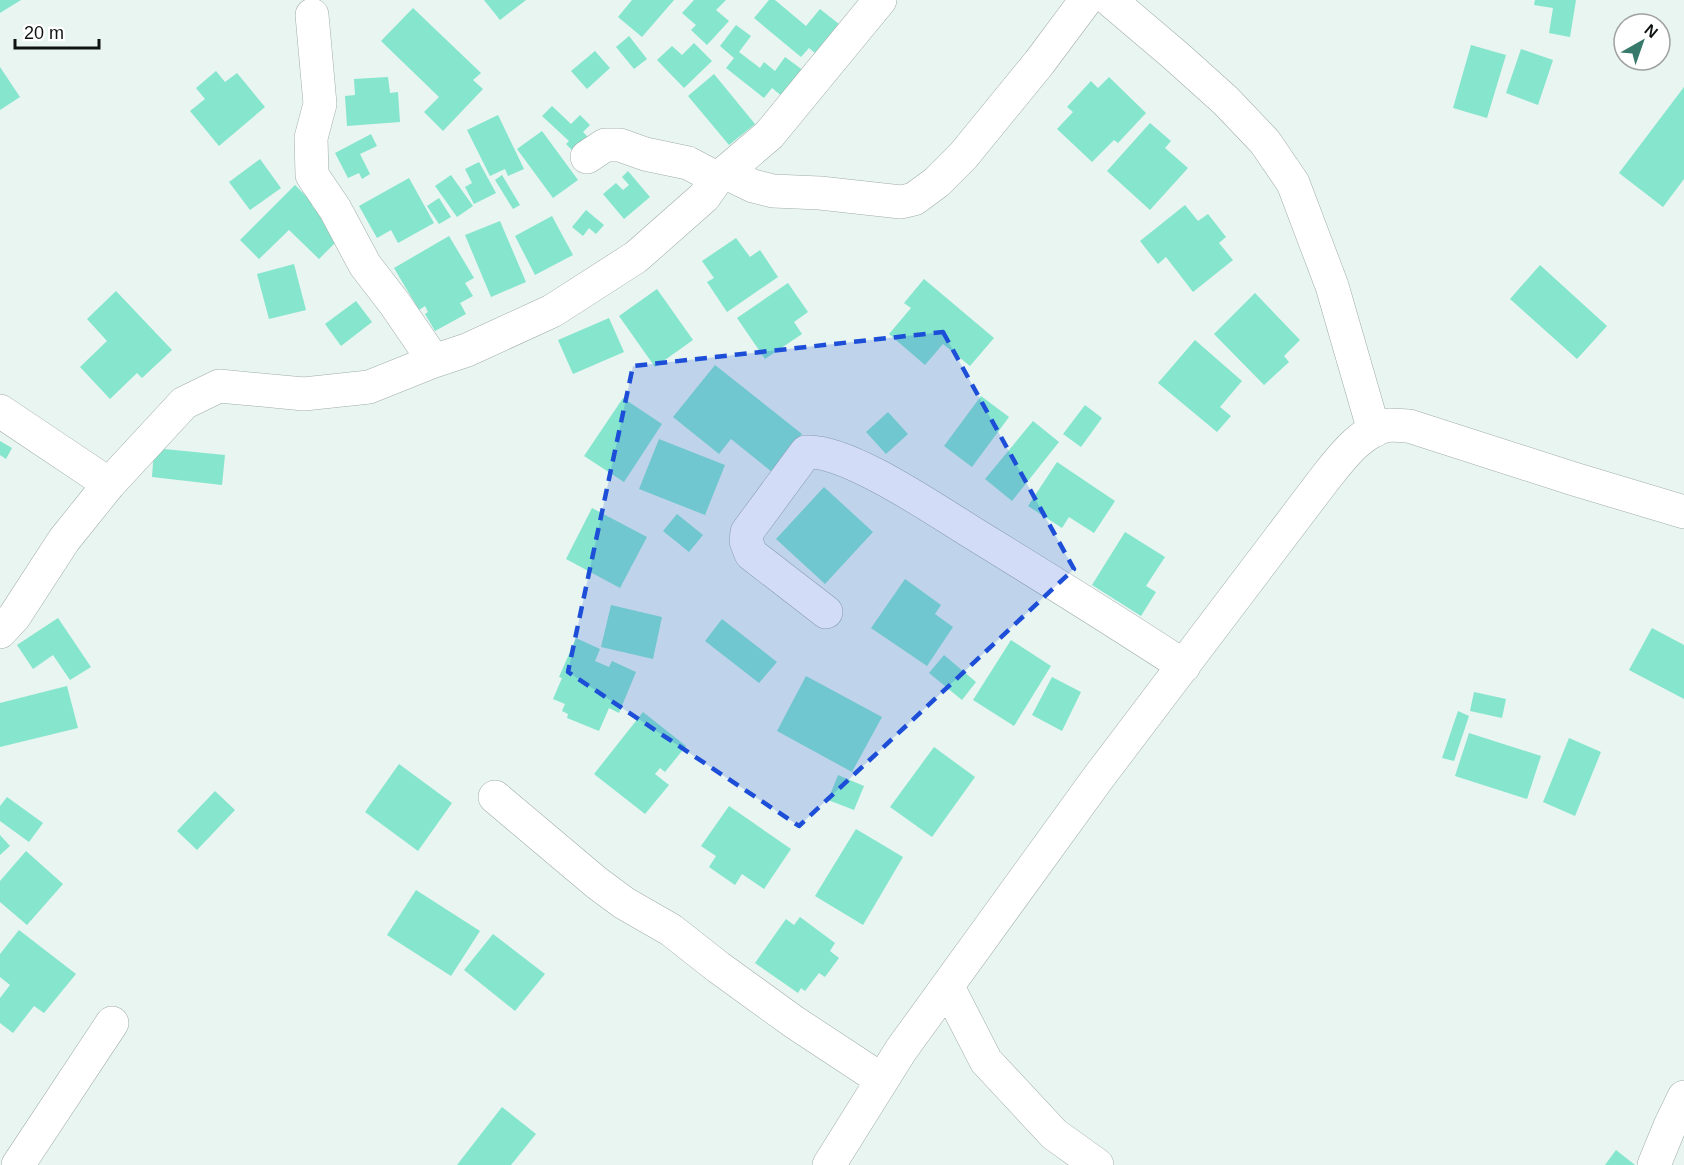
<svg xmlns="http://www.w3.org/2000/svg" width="1684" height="1165" font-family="Arial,sans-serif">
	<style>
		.building { fill: #85e5cd }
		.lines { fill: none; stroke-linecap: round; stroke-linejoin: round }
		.minor-casing { stroke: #a0ada9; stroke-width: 34 }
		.minor { stroke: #fff; stroke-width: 33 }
		.marked { fill: #1d4ed8; fill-opacity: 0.2; stroke: #1d4ed8; stroke-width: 4.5; stroke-dasharray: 12 8; stroke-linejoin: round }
	</style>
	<rect width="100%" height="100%" fill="#e8f5f1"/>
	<path class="building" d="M0,0H21L0,13Z
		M484,0H526L500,20Z
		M632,0H674L642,37L618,17Z
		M694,0H726L716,10L729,21L707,45L691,30L696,25L682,13Z
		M769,0H775L806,26L820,9L839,24L815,53L809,48L801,57L754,18Z
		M1535,0H1576L1570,37L1549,33L1553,8L1534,5Z
		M413,8L481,73L473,80L483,89L443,131L424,112L439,97L381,41Z
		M736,25L751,36L739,52L760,68L764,62L775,71L785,57L804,71L783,97L772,88L764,98L726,68L734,58L720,46Z
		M629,36L647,59L634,69L616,47Z
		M694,43L712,61L684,88L657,60L672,46L682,55Z
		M1471,45L1506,55L1487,118L1453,108Z
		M1521,49L1553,60L1538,105L1506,93Z
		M595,51L610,68L587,89L571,71Z
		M0,67L20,97L0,110Z
		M216,71L225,82L237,73L265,107L219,146L190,111L205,99L196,88Z
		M714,74L755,124L729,145L688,96Z
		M388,77L390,93L398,92L400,122L347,126L345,96L355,95L354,79Z
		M1109,77L1146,113L1118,143L1114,140L1092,162L1057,129L1073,112L1067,107L1091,81L1098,88Z
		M1684,87V179L1663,207L1619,173Z
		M552,106L571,124L580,115L590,125L583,132L592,141L578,156L566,144L569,141L542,116Z
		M498,115L524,169L508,176L505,169L490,176L467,130Z
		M1150,123L1171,141L1165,148L1188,168L1150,210L1107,171Z
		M542,131L578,180L553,198L517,149Z
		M371,134L377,146L360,154L370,174L362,179L359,173L348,178L335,153Z
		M260,159L281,188L250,210L229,182Z
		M479,162L496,193L474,204L465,187L472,183L465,169Z
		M628,171L650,197L624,219L603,194L616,183L623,190L629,185L622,177Z
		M451,175L473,206L457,217L435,186Z
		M502,175L520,205L513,209L495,180Z
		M409,178L434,223L398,243L391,230L377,238L359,206Z
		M295,185L314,204L312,206L342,236L319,259L289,230L259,259L240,240Z
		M439,198L451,217L439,224L427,206Z
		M1185,205L1198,221L1208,214L1226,237L1219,243L1233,260L1193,292L1166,257L1158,264L1140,241Z
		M586,210L604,225L596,234L589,228L583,236L572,227Z
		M552,216L573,255L535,275L515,236Z
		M500,221L526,282L491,297L465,235Z
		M449,236L474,278L465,283L473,296L460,303L466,314L435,331L425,314L428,312L425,306L419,310L394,268Z
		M736,238L750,257L760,250L778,277L727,312L707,282L714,278L702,261Z
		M294,264L306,310L269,319L257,274Z
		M1540,265L1607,326L1577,359L1510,299Z
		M924,279L994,338L970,366L943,344L925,365L889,334L911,308L904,303Z
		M788,283L808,312L794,322L802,334L765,359L737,318Z
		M657,289L693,340L655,367L619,316Z
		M116,291L172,350L142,378L137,373L110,399L80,367L107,341L87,319Z
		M1255,293L1300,340L1284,356L1289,362L1264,385L1214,334Z
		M356,301L372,322L341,346L325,324Z
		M609,318L624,352L573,374L558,340Z
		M1195,340L1242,381L1220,407L1231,416L1217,432L1158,383Z
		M715,365L802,434L772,472L731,439L719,454L673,417Z
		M981,396L1009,417L972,467L944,446Z
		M623,398L662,424L624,482L584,456Z
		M1085,405L1102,418L1081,447L1063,434Z
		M888,412L908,434L886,454L866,432Z
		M1033,421L1059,442L1012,501L985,479Z
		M659,439L725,465L705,515L639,489Z
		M0,441L12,448L6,459L0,455Z
		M154,448L225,455L222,485L152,477Z
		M1057,462L1115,501L1094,533L1069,517L1062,528L1028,506Z
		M824,487L873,532L825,584L776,539Z
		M592,508L647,537L620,588L566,559Z
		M677,514L703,535L689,552L663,531Z
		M1125,532L1165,557L1146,586L1156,592L1141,616L1092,585Z
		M905,579L941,605L935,614L953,627L927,666L871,628Z
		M611,605L662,617L653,659L601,647Z
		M58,618L91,667L70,680L53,655L33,669L17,645Z
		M722,619L777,662L759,683L705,641Z
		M1652,628L1684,645V699L1629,670Z
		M576,638L600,649L595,661L609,667L612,661L636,672L619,713L609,708L599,731L567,718L568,714L562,711L565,704L553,699L562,678L559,677Z
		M1011,640L1051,666L1014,726L973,700Z
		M944,655L976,682L962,700L929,673Z
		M806,676L882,717L852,772L777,731Z
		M1052,677L1081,692L1062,731L1032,715Z
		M67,686L78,728L0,747V703Z
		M1474,692L1506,699L1502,718L1470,711Z
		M1458,711L1469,716L1454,761L1442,758Z
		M643,712L686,746L665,772L660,768L655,774L669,785L645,814L594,774Z
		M1469,733L1541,756L1527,799L1455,776Z
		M1569,738L1601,752L1575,816L1543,802Z
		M934,747L975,777L932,837L890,807Z
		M399,764L452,803L418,851L365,812Z
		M838,775L864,786L854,810L828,800Z
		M215,791L235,810L197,850L177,831Z
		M7,797L43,823L29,842L0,821V806Z
		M729,806L791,849L764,889L742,874L735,885L709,867L716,856L701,846Z
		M856,829L903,857L863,925L815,896Z
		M0,835L10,846L0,855Z
		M26,851L63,884L27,925L0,902V881Z
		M416,890L480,931L451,976L387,935Z
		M800,917L835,943L830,951L839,958L825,977L819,973L805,991L801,988L798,993L755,963L786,919L794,925Z
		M19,930L76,974L44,1013L34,1006L13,1033L0,1023V998L10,985L0,977V954Z
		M493,934L545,974L515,1011L464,970Z
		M502,1107L536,1134L511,1165H457Z
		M1616,1150L1635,1165H1605Z"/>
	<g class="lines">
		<defs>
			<path id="minor" d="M1110,0L1176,56L1226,101L1265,142L1293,183L1332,286L1374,431
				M312,15L320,104L311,138L312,175L335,209L365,265L395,304L434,361
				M587,157L605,145H620L645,154L688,163L707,173L716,180
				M726,173L753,186L773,191L820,193L901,202L914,199L937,182L963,156L1039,63L1086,0
				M0,411L109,484
				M826,612L751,554L746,541L747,532L806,452C848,449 938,512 976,535C1046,578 1115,621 1184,666
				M0,632L14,617L64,540L109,484L184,403L219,386L304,394L369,387L434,361L467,350L552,311L636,257L704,197L716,180L769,135L880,0
				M495,797L597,883L624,903L671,930L718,967L794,1022L882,1080
				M948,987L986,1061L1054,1134L1097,1165
				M18,1165L112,1023
				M829,1165L901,1050L1098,778L1323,481C1339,461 1362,428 1391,425C1397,425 1403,426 1409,426L1574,479L1684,512
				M1654,1165L1670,1126L1684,1097"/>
		</defs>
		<use href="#minor" class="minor-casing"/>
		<use href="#minor" class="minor"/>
	</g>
	<path class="marked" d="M943,332L1074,569L799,826L568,672L633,366Z"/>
	<g transform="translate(1642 42) rotate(40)"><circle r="28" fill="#ffffff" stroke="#9fa1a0" stroke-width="1.5"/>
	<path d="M0-4.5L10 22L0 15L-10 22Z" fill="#37796a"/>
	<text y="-9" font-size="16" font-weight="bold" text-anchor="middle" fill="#0f1412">N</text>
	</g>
	<path d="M15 39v9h84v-9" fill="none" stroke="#0f1412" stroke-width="3"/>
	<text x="24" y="39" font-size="18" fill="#0f1412" stroke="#ffffff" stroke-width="4.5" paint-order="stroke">20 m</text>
</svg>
